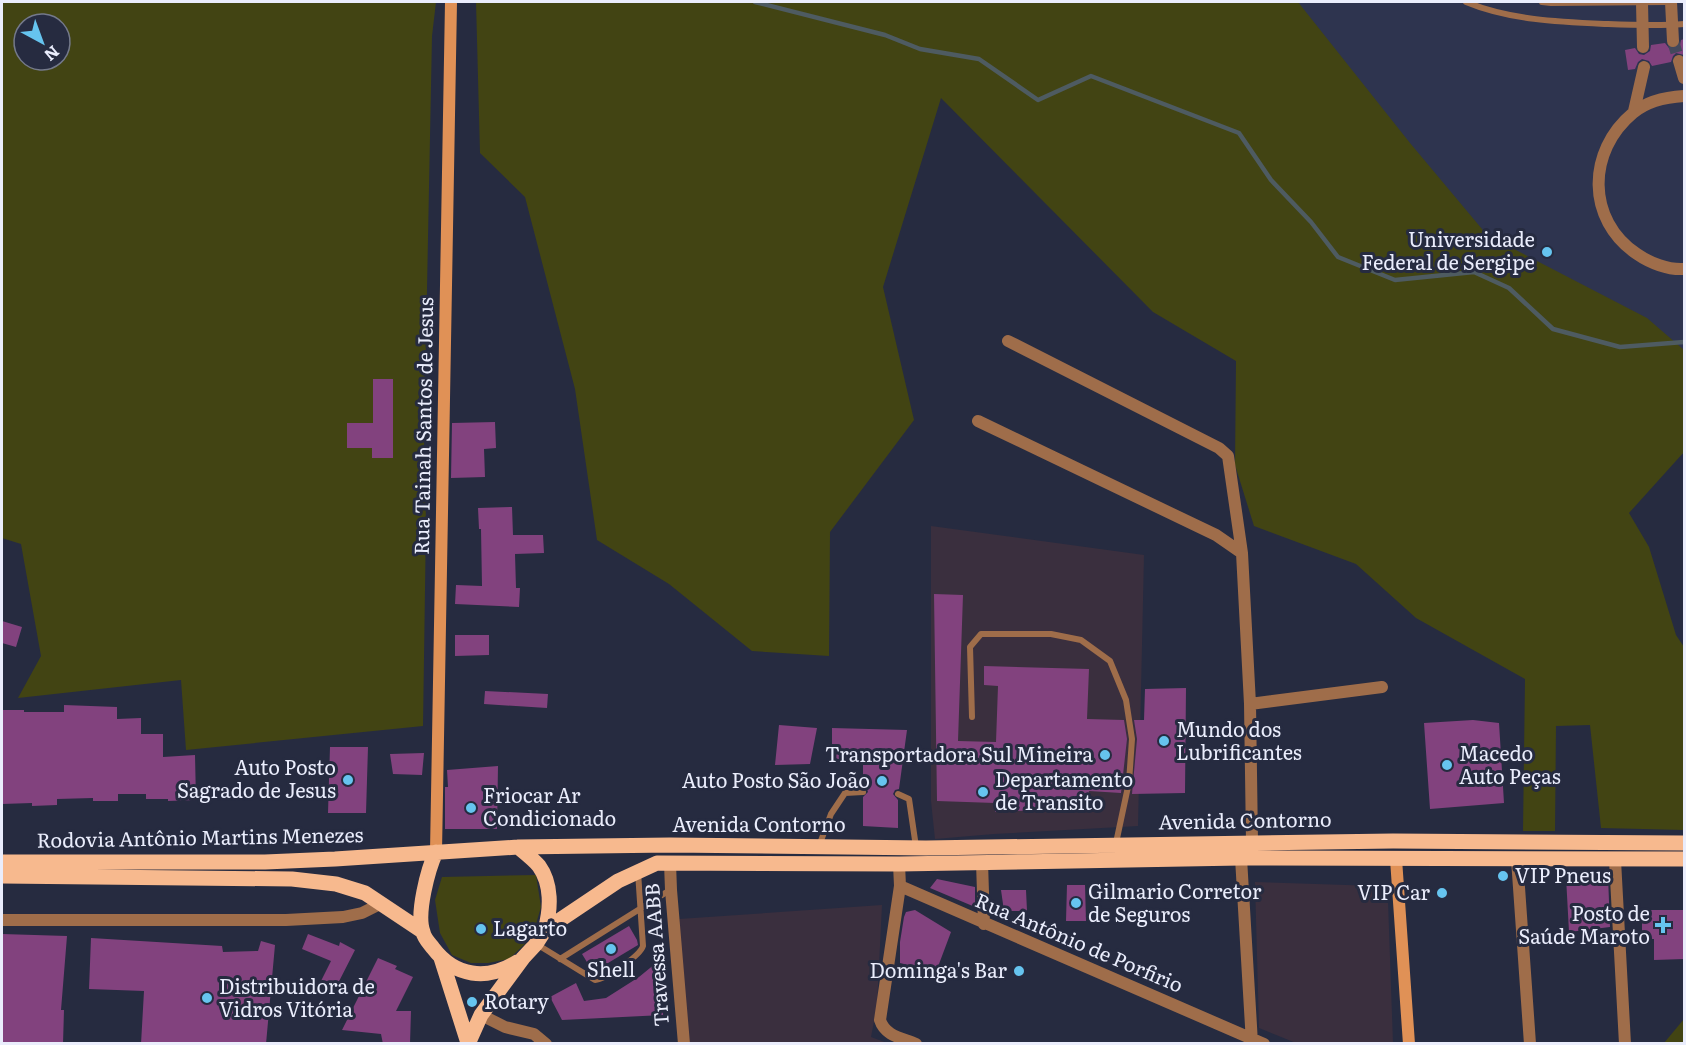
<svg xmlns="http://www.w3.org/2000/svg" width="1686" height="1045" font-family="Literata,serif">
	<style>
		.commercial { fill: #3a2f3e }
		.built { fill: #2e344f }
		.green { fill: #424413; fill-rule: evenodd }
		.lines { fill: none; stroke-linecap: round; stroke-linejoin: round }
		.stream { stroke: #4e5b61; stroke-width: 4.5 }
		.building { fill: #82427e }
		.street-tunnel { stroke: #43485c; stroke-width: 12; stroke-dasharray: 12 6; stroke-linecap: butt }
		.lane { stroke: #9f6d4a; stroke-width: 6 }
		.street { stroke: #9f6d4a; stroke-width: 12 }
		.secondary { stroke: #e09156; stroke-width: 12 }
		.primary { stroke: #f7b98e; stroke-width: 15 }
		.poi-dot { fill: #66c4ef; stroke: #262b40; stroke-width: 2 }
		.labels { text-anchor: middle; stroke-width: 6; stroke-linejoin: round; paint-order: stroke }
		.poi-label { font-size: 20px; fill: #eaedfc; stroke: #262b40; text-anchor: start }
		.street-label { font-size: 20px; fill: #eaedfc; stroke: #262b40 }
	</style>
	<rect width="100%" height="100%" fill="#262b40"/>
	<path class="commercial" d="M931,526L1144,555L1138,826L994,834L935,839L931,801Z
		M1255,882L1377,886L1388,901L1393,1043H1296L1259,1028Z
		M882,905L877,1006L871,1037L887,1043H685L679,919Z"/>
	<path class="built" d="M1223,2H1684V453L1620,492Z"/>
	<path class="green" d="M2,2H436L432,36L424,441L426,522L423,726L186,750L181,680L18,698L41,656L21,544L2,538ZM24,24H60V60H24Z
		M476,2H1298L1410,143L1487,235L1647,318L1684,350V452L1629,513L1649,547L1676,635L1684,647V830L1601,828L1590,725L1556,726L1555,831H1523L1525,679L1416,618L1356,564L1254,526L1235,465L1236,361L1153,312L941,98L883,287L914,420L830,532L829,656L752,651L669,584L597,540L575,389L525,197L480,153Z
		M536,875L541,907L536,924L527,942L509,959L488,963H471L452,955L440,933L435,900L442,877Z
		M1684,1019V1043H1664Z"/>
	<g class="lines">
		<path class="stream" d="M755,2L885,35L920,49L979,59L1038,100L1091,76L1239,133L1271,180L1311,222L1338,257L1395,280L1474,272L1509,288L1553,329L1620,347L1684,342"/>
	</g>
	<path class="building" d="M1684,39V55L1676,53L1673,56L1671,62L1652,66L1649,61L1642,59L1638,62L1635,69L1628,70L1625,50L1635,48L1639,54L1644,55L1650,51L1651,45L1665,43L1669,48L1674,49L1680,45L1681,40Z
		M373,379H393V458H372V448H347V423H373Z
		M495,422L496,448L484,449L485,477L451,478L452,423Z
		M512,507L513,535H543L544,553L515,554L516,588H520L519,607L455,604L456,585L482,586L481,529H479L478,508Z
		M934,594L963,595L958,741L996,742L998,686L984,685V666L1089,669L1087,719L1124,720L1127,739L1121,793L1089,791L1086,808L995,812V803L937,801Z
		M2,621L22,627L16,647L2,643Z
		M455,635H489V655L455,656Z
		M1186,688L1185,793L1132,794L1137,739L1134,720H1144L1145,689Z
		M485,691L548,694L547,708L484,704Z
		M64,705L117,707V719L141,718V734H163V757L195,755L196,800L168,801V799H146V794H118V801H93V798L57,799V805L32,806V803L2,804V710H24V712H64Z
		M1473,720L1499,723L1504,803L1430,809L1424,723Z
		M779,725L817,728L810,764L775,765Z
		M832,728L907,730L899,789L895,790L893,794L898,800V828L863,826V797L868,792L867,789L863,787V759L832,761Z
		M330,747H368L366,813H328Z
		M424,753L422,775L393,774L390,754Z
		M498,766L497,829H445V787H448L447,770Z
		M1586,876H1608L1610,927L1569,932L1566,877Z
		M937,879L975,887V907L930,888Z
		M1067,885H1085L1086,921H1066Z
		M1001,890H1026L1027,911H1004Z
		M915,910L951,932L936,972L900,963V942L904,917L906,912Z
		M1642,910H1684V959L1654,960V939H1642Z
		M629,926L637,940L638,945L593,972L582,954Z
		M2,934L67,936L61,1010H64L63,1044L2,1042Z
		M308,934L339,946L340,942L355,950L331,997L317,989L331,961L302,949Z
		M91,938L222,946L223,952L258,951L261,941L275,945L266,1044H141L144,991L89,989Z
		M378,958L397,966L395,969L413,977L396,1011H411L410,1044H383L381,1034L342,1030Z
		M661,959L663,1015L562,1020L550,997L576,983L584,1001L606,998L639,977Z"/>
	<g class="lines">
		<path class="street-tunnel" d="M1673,41L1679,61"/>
		<path class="lane" d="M1466,2C1509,20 1560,22 1606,24C1633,25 1658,26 1684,24
			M1542,2L1551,3L1666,2
			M972,717L970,647L981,634H1051L1081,640L1110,661L1126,700L1132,739L1129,782L1116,843
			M898,794L909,799L916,847
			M819,846L831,814L845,793L863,792
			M538,945L595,980C606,979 640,956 643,946L638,872
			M560,959L670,890"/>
		<path class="street" d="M1671,2L1673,41
			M1642,3L1643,47
			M1679,61L1684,78
			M1684,96C1667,97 1647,101 1633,113C1587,151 1586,220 1637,254C1650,263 1668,270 1684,269
			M1634,111L1644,67
			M1008,341L1219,448L1228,456L1242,553L1250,704L1252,842
			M978,421L1216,535L1242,553
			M1250,704L1382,687
			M1241,858L1252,1043
			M1517,859L1530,1044
			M1615,860L1625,1044
			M982,862L984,924
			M670,863L671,890L684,1044
			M899,864L900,886L1264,1044
			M900,886L880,1020C885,1036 902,1038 916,1044
			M2,920H286L343,917L362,913L382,903
			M481,1015L505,1027L534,1034L546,1044"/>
		<path class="secondary" d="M436,852L451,2
			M1396,859L1409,1044"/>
		<path class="primary" d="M518,847C525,853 533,859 539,866C552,884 551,909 545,930
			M436,852C428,869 416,914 423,932C424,938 429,943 433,948C455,977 487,981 517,962
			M2,862H265L335,859L518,847L670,845L926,848L1393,841L1684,843
			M2,876L292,879L336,884L365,893L422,931
			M441,958L468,1043
			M468,1044L481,1015L523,958L536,944L545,930L618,881L657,863L899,864L1241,858L1684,859"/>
	</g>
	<g class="poi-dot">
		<circle cx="1547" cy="252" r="6"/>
		<circle cx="1164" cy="741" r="6"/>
		<circle cx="1105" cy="755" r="6"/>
		<circle cx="1447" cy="765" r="6"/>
		<circle cx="348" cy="780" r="6"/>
		<circle cx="882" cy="781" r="6"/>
		<circle cx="983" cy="792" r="6"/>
		<circle cx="471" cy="808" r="6"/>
		<circle cx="1503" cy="876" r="6"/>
		<circle cx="1442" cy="893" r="6"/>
		<circle cx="1076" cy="903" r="6"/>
		<path d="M1660 916h6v6h6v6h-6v6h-6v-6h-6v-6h6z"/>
		<circle cx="481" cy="929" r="6"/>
		<circle cx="611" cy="949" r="6"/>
		<circle cx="1019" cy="971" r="6"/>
		<circle cx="207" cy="998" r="6"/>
		<circle cx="472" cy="1002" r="6"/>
	</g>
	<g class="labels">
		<g class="poi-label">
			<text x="1535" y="247" text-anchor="end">Universidade<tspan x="1535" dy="23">Federal de Sergipe</tspan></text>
			<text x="1176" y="737">Mundo dos<tspan x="1176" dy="23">Lubrificantes</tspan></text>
			<text x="1459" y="761">Macedo<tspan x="1459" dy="23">Auto Peças</tspan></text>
			<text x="1093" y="762" text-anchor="end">Transportadora Sul Mineira</text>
			<text x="336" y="775" text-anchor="end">Auto Posto<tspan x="336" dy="23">Sagrado de Jesus</tspan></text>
			<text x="995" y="787">Departamento<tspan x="995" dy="23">de Transito</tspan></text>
			<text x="870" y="788" text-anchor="end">Auto Posto São João</text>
			<text x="483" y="803">Friocar Ar<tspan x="483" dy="23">Condicionado</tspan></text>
			<text x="1515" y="883">VIP Pneus</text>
			<text x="1088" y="899">Gilmario Corretor<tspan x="1088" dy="23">de Seguros</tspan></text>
			<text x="1430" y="900" text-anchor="end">VIP Car</text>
			<text x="1650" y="921" text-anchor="end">Posto de<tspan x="1650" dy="23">Saúde Maroto</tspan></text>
			<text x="493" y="936">Lagarto</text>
			<text x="611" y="977" text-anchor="middle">Shell</text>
			<text x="1007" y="978" text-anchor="end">Dominga's Bar</text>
			<text x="219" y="994">Distribuidora de<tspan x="219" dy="23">Vidros Vitória</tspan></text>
			<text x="484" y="1009">Rotary</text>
		</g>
		<g class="street-label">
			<text transform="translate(424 426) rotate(-89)" y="7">Rua Tainah Santos de Jesus</text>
			<text transform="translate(1245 821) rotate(-1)" y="7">Avenida Contorno</text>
			<text x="759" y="832">Avenida Contorno</text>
			<text transform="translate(200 838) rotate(-1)" y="7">Rodovia Antônio Martins Menezes</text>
			<text transform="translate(1079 943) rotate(23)" y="7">Rua Antônio de Porfirio</text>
			<text transform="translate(657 955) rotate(-94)" y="7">Travessa AABB</text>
		</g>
	</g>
	<rect width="1686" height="1045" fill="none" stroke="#eaedfc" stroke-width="6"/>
	<g transform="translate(42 42) rotate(139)"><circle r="28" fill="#262b40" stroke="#74798b" stroke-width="1.5"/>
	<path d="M0-4.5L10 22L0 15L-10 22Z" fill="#66c4ef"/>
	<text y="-9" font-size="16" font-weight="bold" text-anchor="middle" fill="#eaedfc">N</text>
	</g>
</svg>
